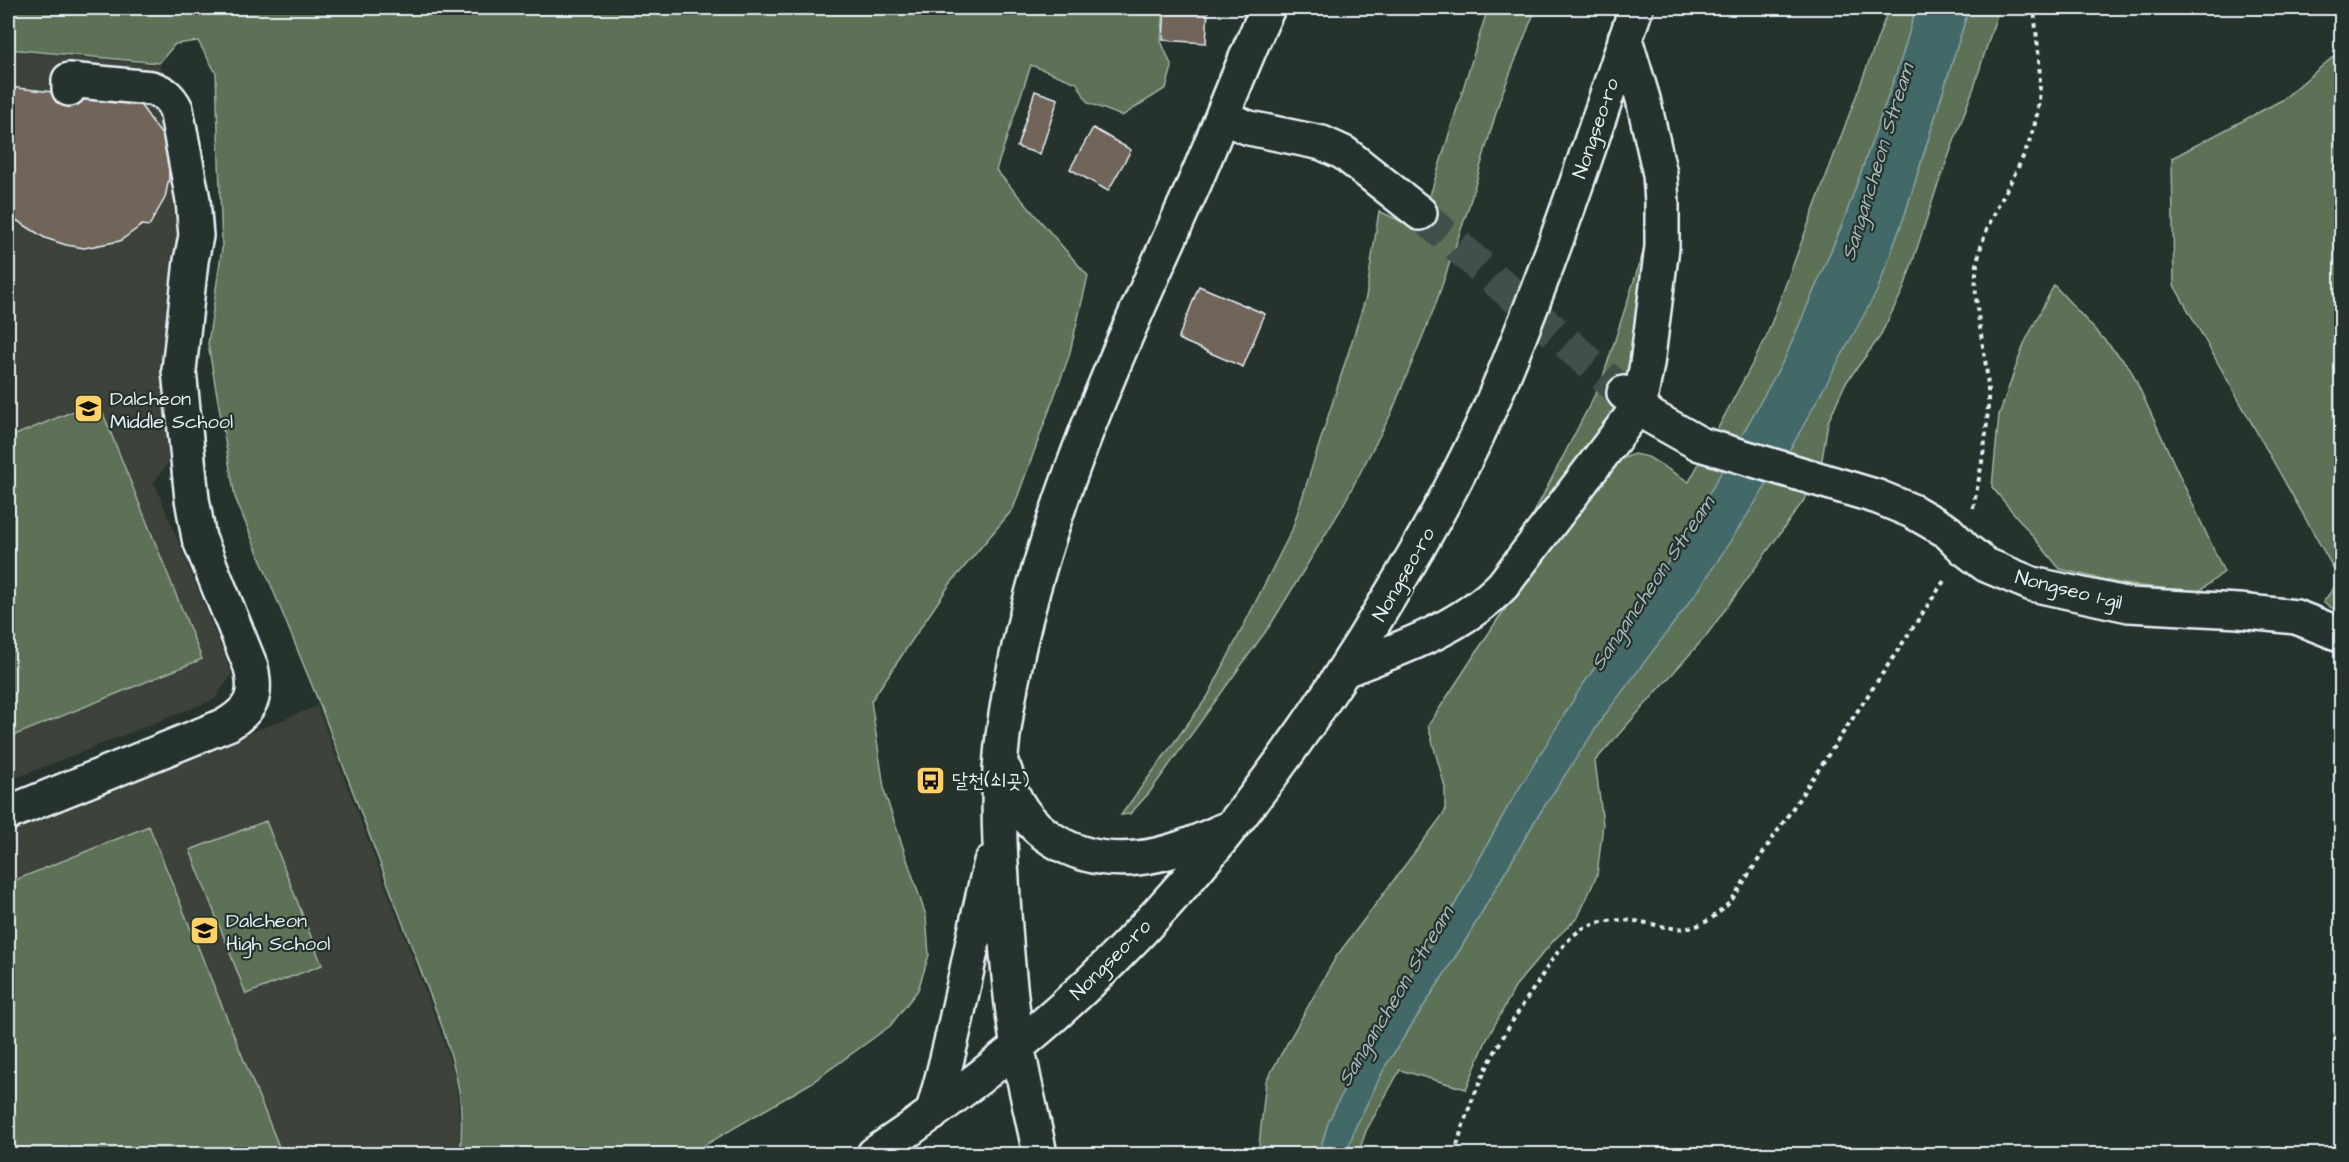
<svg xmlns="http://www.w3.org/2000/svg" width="2349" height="1162" font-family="'Architects Daughter','Poor Story',sans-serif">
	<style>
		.built { fill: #3c423a }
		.green { fill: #5c7154; stroke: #a2b1a6; stroke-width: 1.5 }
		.water { fill: #436767; stroke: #859ea1; stroke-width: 1.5 }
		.building { fill: #71655a; stroke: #e8f1f8; stroke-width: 1.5 }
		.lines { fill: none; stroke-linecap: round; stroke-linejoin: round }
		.minor-tunnel { stroke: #43504b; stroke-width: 33; stroke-dasharray: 33 16; stroke-linecap: butt }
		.minor-casing { stroke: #e8f1f8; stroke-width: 38 }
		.path { stroke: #e8f1f8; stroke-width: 4; stroke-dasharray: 4.5 4.5; stroke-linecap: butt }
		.minor { stroke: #26332d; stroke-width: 33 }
		.labels { text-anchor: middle; stroke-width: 4.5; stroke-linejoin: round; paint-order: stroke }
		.street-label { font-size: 20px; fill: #e8f1f8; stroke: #26332d }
		.poi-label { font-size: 20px; fill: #e8f1f8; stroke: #26332d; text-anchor: start }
		.water-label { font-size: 21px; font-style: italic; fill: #a6babe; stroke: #26332d }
	</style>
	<rect width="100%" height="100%" fill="#26332d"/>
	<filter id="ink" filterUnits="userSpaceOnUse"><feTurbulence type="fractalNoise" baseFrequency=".0167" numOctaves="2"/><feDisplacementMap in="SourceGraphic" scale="12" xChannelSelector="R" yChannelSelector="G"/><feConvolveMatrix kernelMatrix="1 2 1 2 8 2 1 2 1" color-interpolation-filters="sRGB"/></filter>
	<g filter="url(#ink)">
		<path class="built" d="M8,51L160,65L188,232L168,360L171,459L154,482L232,674L215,699L8,781Z
			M317,706L440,1030L456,1080L460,1125L458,1154H8V832Z"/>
		<path class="green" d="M8,8H1164L1161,41L1172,67L1166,88L1122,116L1088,103L1077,83L1031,65L996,170L1088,276L1069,356L1013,509L950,584L871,701L885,794L926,916L929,955L918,990L890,1026L811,1083L690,1154H460C465,1104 458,1077 443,1029L320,705L235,497L208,344L222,248L216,73L198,41L175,44L159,63L8,49Z
			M1488,8H1536L1500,99L1469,206L1435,306L1391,414L1341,509L1271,624L1149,793L1130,814L1121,815L1208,696L1292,530L1366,297L1379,211L1409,225L1429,199Z
			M1889,8H1916L1902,57L1843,223L1785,358L1713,487L1671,558L1506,810L1447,919L1361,1055L1328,1123L1319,1154H1258L1266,1081L1336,957L1445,812V787L1428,726L1498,619L1598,482L1619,460L1634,454L1648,457L1689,482L1765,340Z
			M1969,8H1999L1974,87L1936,190L1904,288L1879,338L1845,384L1828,422L1821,466L1812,489L1706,636L1595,761L1603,824L1597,875L1578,917L1554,940L1517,984L1486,1041L1466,1089L1400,1070L1366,1131L1358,1154H1346L1355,1128L1386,1065L1461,948L1536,819L1877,291L1905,214Z
			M2341,50V614L2323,602L2340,580L2174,285L2172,158L2282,100Z
			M1643,253L1650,254L1635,364L1623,381L1615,415L1523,534L1601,383Z
			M2054,285L2130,368L2224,572L2198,592L2122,584L2060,569L1992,487L1999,415L2024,344Z
			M98,401L202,659L8,738V438Z
			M266,821L322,965L246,994L190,850Z
			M149,826L282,1154H8V883Z"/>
		<path class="water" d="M1916,8H1969L1905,214L1877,291L1836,366L1792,446L1698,591L1604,716L1536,819L1461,948L1386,1065L1355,1128L1346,1154H1319L1328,1123L1361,1054L1447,919L1506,810L1580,689L1671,558L1713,487L1785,358L1843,223L1902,57Z"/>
		<path class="building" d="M1165,8L1208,9L1206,43L1163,40Z
			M8,87L135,101L142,107L164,138L169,157V178L165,198L149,226L142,225L120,241L84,248L66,245L45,238L8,215Z
			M1035,91L1058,99L1040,154L1017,147Z
			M1093,128L1131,150L1108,191L1070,169Z
			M1199,286L1265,314L1243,367L1178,339Z"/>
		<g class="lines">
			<path class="minor-tunnel" d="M1420,213L1622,392"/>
			<defs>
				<path id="minor" d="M1222,117L1249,128L1322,143L1344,153L1420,213
					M1624,393L1652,417L1700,444L1878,497L1912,511L1947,531L1965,549L1986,565L2032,584L2129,605L2239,611L2296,617L2342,635
					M1347,669C1402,648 1461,628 1503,585L1639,406L1647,364L1662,247V202L1660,174L1643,99L1625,39
					M1005,771C1019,833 1076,864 1137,858C1168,855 1196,843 1224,830
					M8,813L228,724C253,708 257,695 251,667L199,538L192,499L179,370L191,261L196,236L193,200L176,109C170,97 164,92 151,88L69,80V89
					M932,1114C957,1031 970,946 991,862
					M874,1154C923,1121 970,1086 1015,1049C1166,924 1289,766 1388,599C1423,541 1457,481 1485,419C1544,285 1590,146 1636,8
					M1040,1154C1033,1119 1024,1084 1018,1048C1009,993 1005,936 1002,880C999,833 997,783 1003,736C1028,544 1112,365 1191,191C1218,130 1240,67 1268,8"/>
			</defs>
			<use href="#minor" class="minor-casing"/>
			<path class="path" d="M1973,508C1981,470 1989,429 1988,390C1987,353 1973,310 1976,273C1980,221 2019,179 2033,130C2046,89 2037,49 2034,8
				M1455,1154C1470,1091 1501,1036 1538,982C1549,964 1563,941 1582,929C1589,925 1599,922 1608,921C1662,914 1682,953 1731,901L1946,578"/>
			<use href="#minor" class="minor"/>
		</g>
	</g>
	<defs>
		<symbol id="school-square" viewBox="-11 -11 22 22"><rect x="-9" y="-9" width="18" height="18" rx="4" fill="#ffd166" stroke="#26332d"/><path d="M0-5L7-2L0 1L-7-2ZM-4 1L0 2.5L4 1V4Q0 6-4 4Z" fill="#111"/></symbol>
		<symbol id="bus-square" viewBox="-11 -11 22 22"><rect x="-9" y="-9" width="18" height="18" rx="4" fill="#ffd166" stroke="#26332d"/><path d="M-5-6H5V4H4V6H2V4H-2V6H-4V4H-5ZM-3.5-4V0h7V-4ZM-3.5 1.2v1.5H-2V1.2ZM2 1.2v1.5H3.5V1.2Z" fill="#111"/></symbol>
	</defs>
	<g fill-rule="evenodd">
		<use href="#school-square" x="72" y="392" width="33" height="33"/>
		<use href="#bus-square" x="914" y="764" width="33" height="33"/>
		<use href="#school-square" x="188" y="914" width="33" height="33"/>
	</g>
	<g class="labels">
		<g class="street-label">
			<text transform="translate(1595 128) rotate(-71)" y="7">Nongseo-ro</text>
			<text transform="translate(1403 574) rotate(-60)" y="7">Nongseo-ro</text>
			<text transform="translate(2069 589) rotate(14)" y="7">Nongseo 1-gil</text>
			<text transform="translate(1110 959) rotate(-45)" y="7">Nongseo-ro</text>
		</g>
		<g class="poi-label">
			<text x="110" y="405">Dalcheon<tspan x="110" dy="23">Middle School</tspan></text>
			<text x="952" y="787">달천(쇠곳)</text>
			<text x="226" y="927">Dalcheon<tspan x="226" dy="23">High School</tspan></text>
		</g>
		<g class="water-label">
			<text transform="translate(1877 162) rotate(-73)" y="7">Sangancheon Stream</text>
			<text transform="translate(1652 583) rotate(-56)" y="7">Sangancheon Stream</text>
			<text transform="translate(1395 996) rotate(-59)" y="7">Sangancheon Stream</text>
		</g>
	</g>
	<rect width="2349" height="1162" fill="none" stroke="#26332d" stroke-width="30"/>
	<rect x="15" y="15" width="2319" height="1132" fill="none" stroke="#e8f1f8" stroke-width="2" filter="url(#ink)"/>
</svg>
